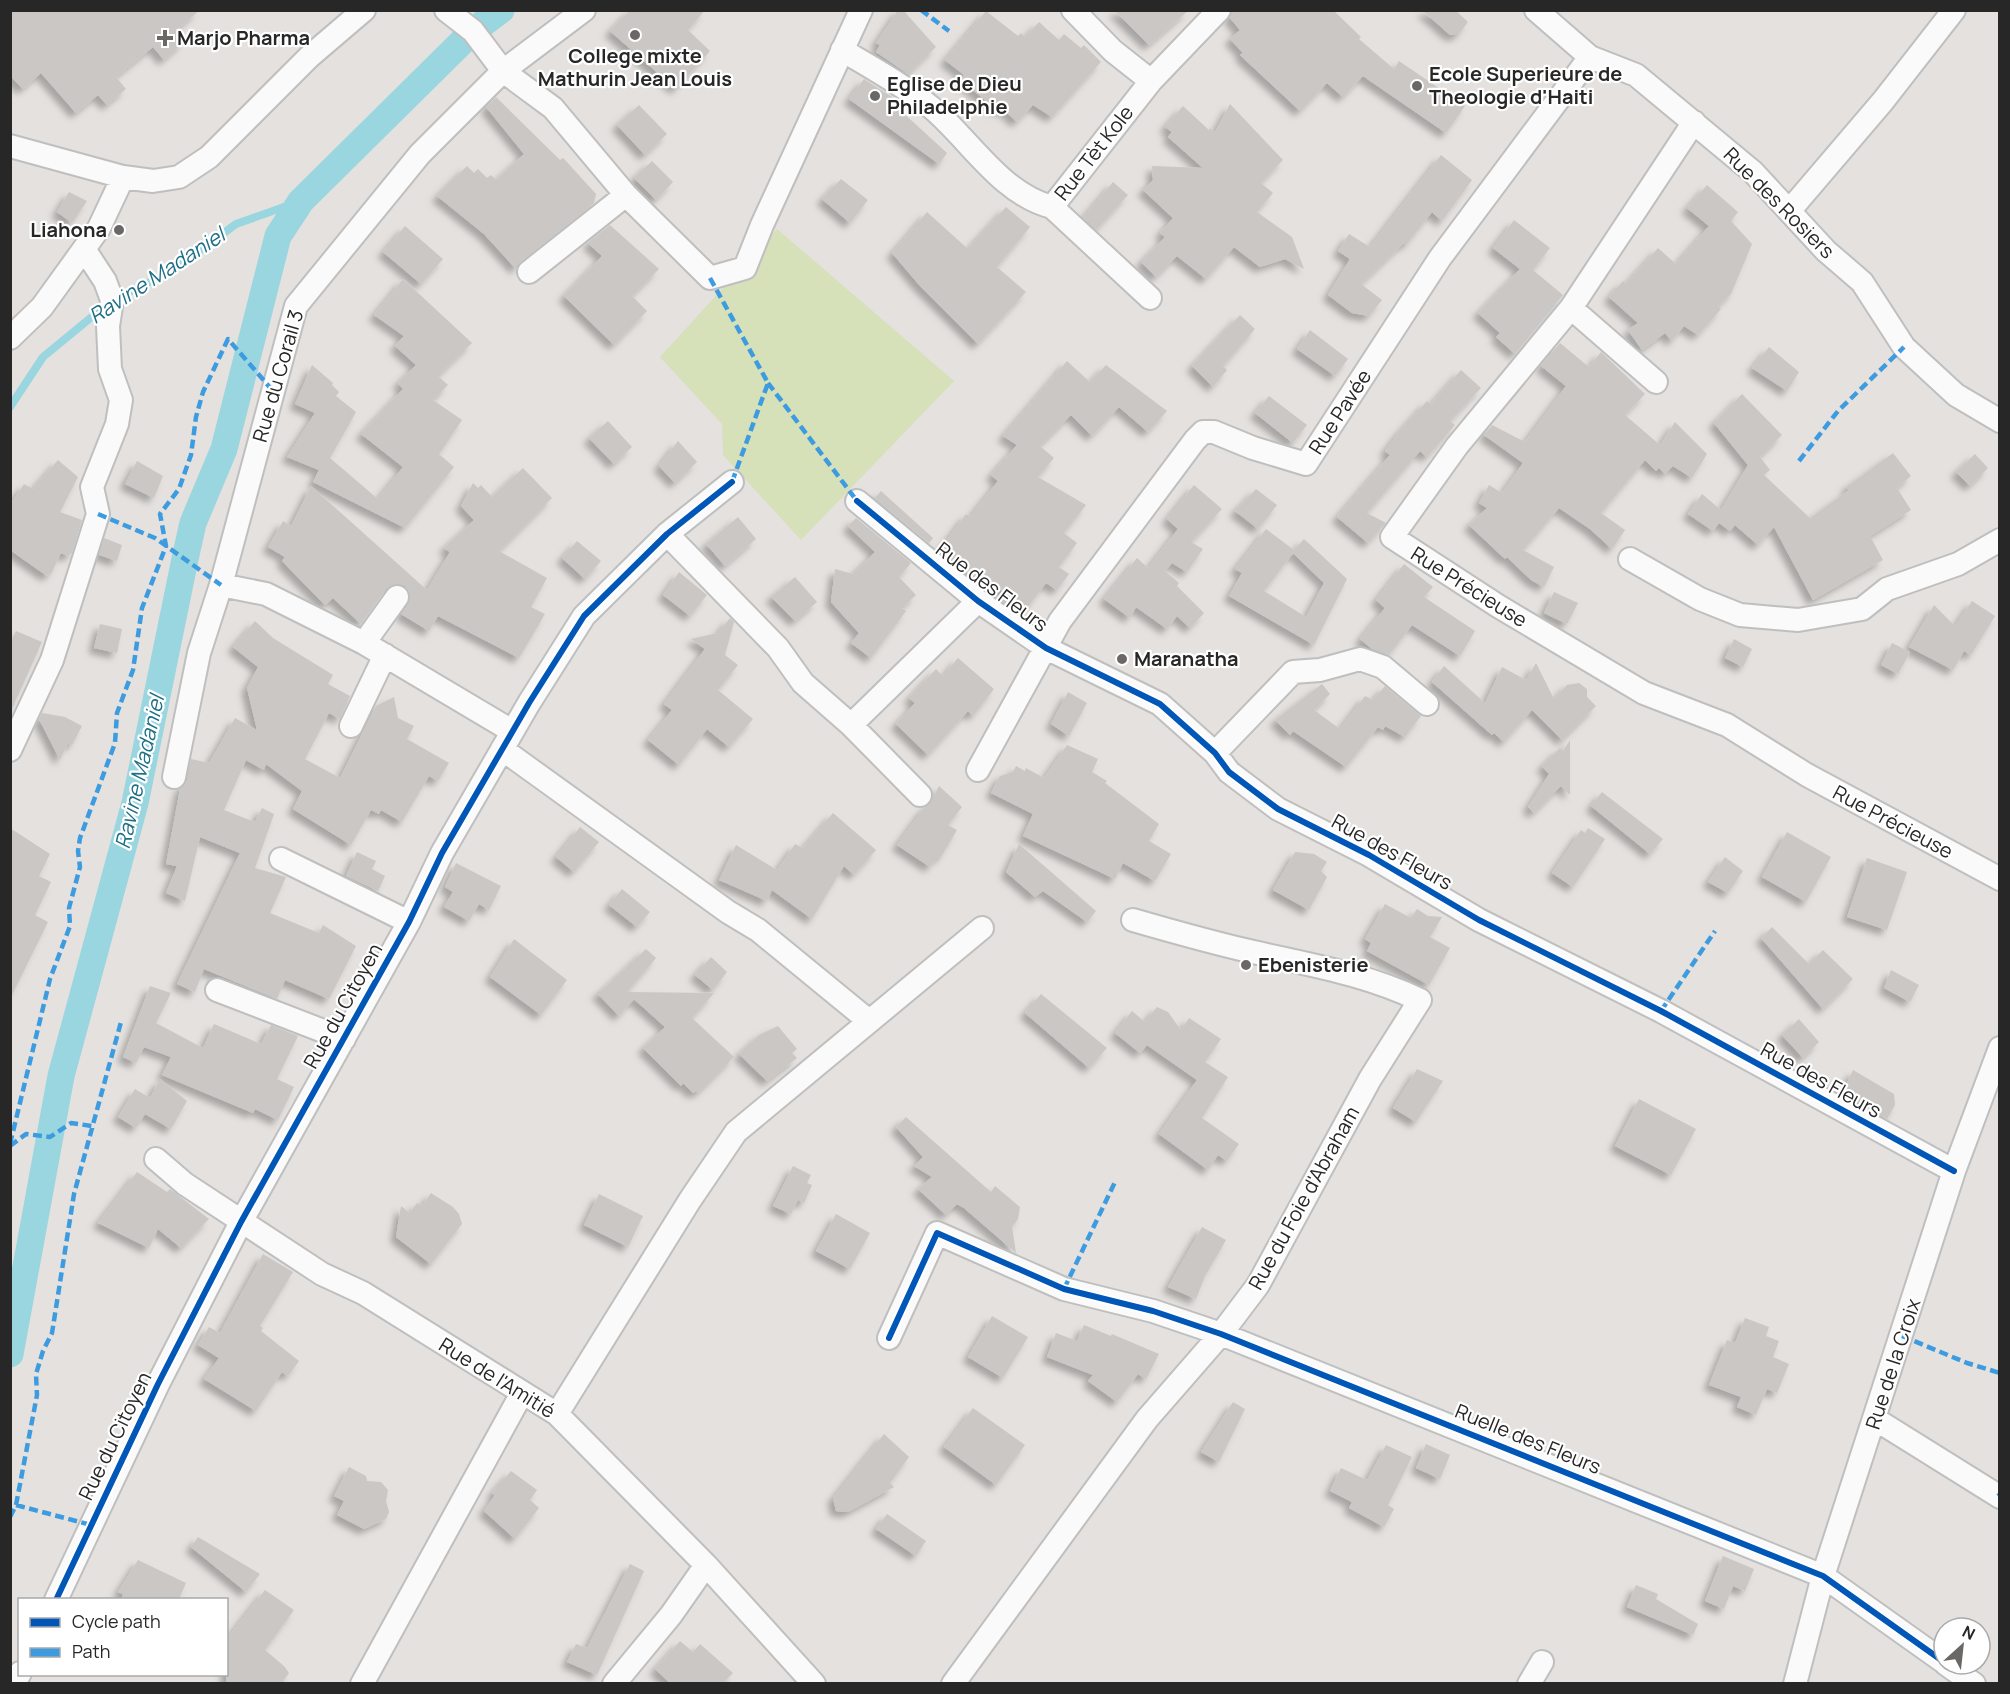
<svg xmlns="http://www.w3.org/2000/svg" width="2010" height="1694" font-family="Manrope,sans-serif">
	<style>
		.pitch { fill: #d6e0b9 }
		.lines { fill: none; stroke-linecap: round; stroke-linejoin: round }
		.stream { stroke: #99d6df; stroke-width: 8 }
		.canal { stroke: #99d6df; stroke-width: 27 }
		.building { fill: #cac7c5; fill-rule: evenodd; filter: url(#shadow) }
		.minor-casing { stroke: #bfbfbf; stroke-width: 26 }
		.minor { stroke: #fbfafa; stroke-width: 22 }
		.quiet { stroke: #3d9ce0; stroke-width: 4.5; stroke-dasharray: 9 4.5; stroke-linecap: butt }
		.cycleway-casing { stroke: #fff; stroke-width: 10 }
		.cycleway { stroke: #0057b8; stroke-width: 6 }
		.poi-dot { fill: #696867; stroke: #fff; stroke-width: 2 }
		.labels { text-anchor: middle; stroke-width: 4.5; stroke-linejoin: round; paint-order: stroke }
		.poi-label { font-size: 20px; font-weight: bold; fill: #272727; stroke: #fff; text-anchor: start }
		.street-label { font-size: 20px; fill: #272727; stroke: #fff }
		.water-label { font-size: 21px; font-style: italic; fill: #1d6f86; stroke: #fff }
	</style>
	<defs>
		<filter id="shadow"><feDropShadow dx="-5.5" dy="5.5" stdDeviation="3" flood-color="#0004"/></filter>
	</defs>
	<rect width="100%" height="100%" fill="#e4e1de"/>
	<path class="pitch" d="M777,229L954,381L801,540L723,455L722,424L660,357Z"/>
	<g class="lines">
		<path class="stream" d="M115,299L171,272L236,224L301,201
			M10,407L43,357L105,306"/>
		<path class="canal" d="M10,1354L61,1076L135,803L185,559L193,523L224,449L278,236L301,201L473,31L501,10"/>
	</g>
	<path class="building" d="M10,10H200L175,31L184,42L164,60L153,47L116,77L126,89L107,105L98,95L76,113L41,73L23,89L10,76Z
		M630,10H705L688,30L710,51L676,89L610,31Z
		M898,10H903L936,47L908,74L876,52L880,45L876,43Z
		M1114,10H1189L1149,45Z
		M1232,10H1333L1361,37L1359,39L1394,69L1399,61L1465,106L1446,133L1363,76L1343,97L1327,83L1300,111L1240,55L1243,53L1230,39L1240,30L1230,18Z
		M1422,10H1455L1468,22L1458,35H1450Z
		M986,11L1018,36L1021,33L1025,37L1039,22L1059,40L1064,34L1081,48L1084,45L1101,62L1052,117L1033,105L1017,122L1002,108L999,111L960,80L964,75L945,60Z
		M864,79L903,104L899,109L947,153L939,164L849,99Z
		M496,97L560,160L563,158L566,161L596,194L594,203L521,261L516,269L484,234L437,196L467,166L474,173L478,169L487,178L491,175L496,180L524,154L486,107Z
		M1230,104L1283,160L1261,183L1273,193L1257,212L1292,237L1304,269L1285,259L1260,267L1234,247L1206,279L1177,256L1156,277L1141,262L1165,237L1160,233L1173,218L1143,190L1153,180L1152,166L1203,168L1168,137L1172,132L1165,127L1183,106L1209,130L1210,128L1215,132Z
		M639,105L667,134L645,155L617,125Z
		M1441,155L1472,180L1442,221L1432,212L1406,245L1404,243L1361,284L1382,300L1369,316L1352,313L1328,295L1350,259L1338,251L1349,234L1370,247Z
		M652,161L673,182L656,200L634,178Z
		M841,179L868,200L850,223L822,199Z
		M1113,182L1128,195L1096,230L1083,218Z
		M1707,185L1738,212L1731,221L1752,244L1731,294L1718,306L1721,309L1698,335L1684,326L1672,341L1665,333L1642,350L1628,330L1638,323L1609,297L1623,281L1626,284L1658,248L1676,264L1709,226L1687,208Z
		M69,192L87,201L72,223L57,212Z
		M1006,207L1030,227L997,267L1026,292L978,344L920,286L892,253L927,212L968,249Z
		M1514,220L1550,248L1533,270L1563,295L1515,354L1496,337L1500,333L1478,313L1520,269L1493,248Z
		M610,225L659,269L632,296L647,311L614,345L564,296L602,256L588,243Z
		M405,226L443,259L421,284L383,252Z
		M403,279L472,343L438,376L448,385L433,400L462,420L439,454L454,467L405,528L313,482L319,470L287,457L315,413L295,404L312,365L333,383L332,385L339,392L336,396L356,412L330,458L378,499L403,467L361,434L403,389L398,383L416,365L395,346L404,336L374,315Z
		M1240,315L1255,329L1223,366L1227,370L1213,387L1192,366Z
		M1310,330L1348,359L1335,376L1297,349Z
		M1560,343L1589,367L1601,352L1645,394L1625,415L1660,445L1675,422L1707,454L1692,478L1673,466L1665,474L1659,468L1656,471L1645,460L1601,513L1625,530L1612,549L1590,529L1559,508L1523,550L1554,567L1544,587L1531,580L1507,557L1505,559L1469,525L1487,508L1479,503L1489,485L1502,493L1523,463L1484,435L1492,425L1525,442L1566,386L1541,366Z
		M1769,347L1799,372L1787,391L1752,368Z
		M1067,361L1090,382L1106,365L1167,411L1148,432L1119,407L1092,436L1071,415L1040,446L1054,458L1038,477L1086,505L1064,533L1077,543L1059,567L1069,574L1057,590L1046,583L1027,608L986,580L982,585L939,551L966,514L970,517L998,481L991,475L1017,445L1003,436Z
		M1461,370L1481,388L1450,421L1455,425L1427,457L1420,451L1367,513L1386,523L1368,543L1337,517L1390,455L1385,451L1399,432L1427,401L1431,404Z
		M1742,394L1782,435L1760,457L1770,470L1764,475L1810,518L1849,490L1846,487L1893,453L1911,476L1897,488L1911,510L1870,536L1883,560L1813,600L1774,527L1758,545L1735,525L1730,531L1719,523L1713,531L1688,514L1702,494L1721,510L1748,465L1714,423Z
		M1269,396L1307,425L1293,443L1255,413Z
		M608,421L632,447L614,464L589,438Z
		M678,441L697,462L675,483L659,466Z
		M1975,454L1988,468L1970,486L1956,472Z
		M58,460L78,477L60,512L82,520L72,553L68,556L61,553L51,574L48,573L47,576L10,550V505L24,484L33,489Z
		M137,461L163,476L154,498L125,484Z
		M523,468L552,498L499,551L547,578L531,607L545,614L519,658L438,616L429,631L401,614L410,598L405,586L399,584L386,589L361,624L333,598L325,605L282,561L285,557L268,547L283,521L291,526L311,486L427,590L450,552L444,548L474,520L461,506L473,483L478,488L481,485L492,497Z
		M1194,485L1222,509L1191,542L1203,549L1187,572L1172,563L1165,571L1179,583L1177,586L1204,613L1190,628L1177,616L1167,629L1136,607L1130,618L1104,599L1137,558L1148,568L1178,529L1167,519Z
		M1256,489L1277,505L1258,529L1235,511Z
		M881,491L933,538L929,543L875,498Z
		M738,517L756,539L725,566L706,544Z
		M856,518L911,563L899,577L916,595L902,608L906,611L871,658L851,643L859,633L831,602L835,569L853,574L875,552L848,526Z
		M1266,529L1294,550L1304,539L1347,579L1314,645L1229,596L1242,573L1235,569ZM1293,553L1324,583L1306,617L1264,591Z
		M104,538L122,545L117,561L99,555Z
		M577,541L601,561L585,579L562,558Z
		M1404,564L1433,587L1424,597L1475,631L1460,656L1412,625L1389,655L1372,649L1360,639L1385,608L1376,600Z
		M679,572L707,595L690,616L663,595Z
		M795,577L817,602L795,621L771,597Z
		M1554,592L1578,603L1567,624L1544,613Z
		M1972,601L1995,616L1971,655L1964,651L1953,670L1909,647L1934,605L1955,626Z
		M730,618L734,622L725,655L738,665L718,690L753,719L729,747L707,729L679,765L648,740L672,710L664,704L705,649L691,639L718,633Z
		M255,621L273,638L333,675L328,684L350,696L340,719L329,713L305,759L340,778L376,706L394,697L398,718L414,726L407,739L449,763L438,781L429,776L402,822L381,810L379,814L371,810L351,845L293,809L302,791L266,764L264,770L246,760L224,810L255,822L262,808L274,814L255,868L286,877L270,913L319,933L323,925L356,946L329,999L285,980L277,999L204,969L195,992L177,984L240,853L200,837L185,901L166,893L177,866L166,864L180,789L187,780L191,759L209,763L235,718L257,730L247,688L258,667L233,647Z
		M100,624L122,629L117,653L94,648Z
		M16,631L42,642L10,713V642Z
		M1734,639L1752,649L1743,667L1725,658Z
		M1892,643L1910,652L1898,674L1881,665Z
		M958,658L994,689L973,716L968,711L928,755L896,724L915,703L909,698L936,669L943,676Z
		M1536,663L1554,699L1567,685L1579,683L1587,689V697L1596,706L1562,740L1532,710L1504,742L1494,733L1492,735L1432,682L1444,666L1485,703L1502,667L1526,680Z
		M1322,684L1330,694L1314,710L1340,729L1365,696L1373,700L1385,686L1421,716L1405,737L1385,726L1383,730L1378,727L1346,767L1293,731L1290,735L1275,720Z
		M1068,692L1087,703L1069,736L1051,724Z
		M42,713L65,717L82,726L72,745L68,743L60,760L39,719Z
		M1570,740V795L1561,786L1534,813L1528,807L1549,774L1542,766L1560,748L1563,751Z
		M1067,745L1098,759L1092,772L1107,781L1105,783L1159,824L1149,841L1171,854L1155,881L1123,863L1115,879L1023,836L1033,814L991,793L1000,776L1013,772L1016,766L1025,771L1026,768L1044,778Z
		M939,786L962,807L948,825L957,830L941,857L938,856L930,867L897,845L924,808L930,804Z
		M1602,792L1663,839L1650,854L1591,806Z
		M833,813L876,850L854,875L844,866L812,919L772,890L767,901L719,880L736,845L777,870L795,844L803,848Z
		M580,827L599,842L574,872L556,857Z
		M10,828L50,854L39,876L51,882L35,915L48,922L10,999Z
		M1588,828L1605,839L1573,887L1552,873L1581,830L1585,833Z
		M1787,832L1831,857L1806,902L1762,877Z
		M1019,844L1096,911L1087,922L1043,891L1035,897L1006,872Z
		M357,852L376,861L372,869L385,876L378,891L346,876Z
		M1295,852L1314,854L1327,862L1321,871L1327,877L1309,910L1273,890Z
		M1725,857L1743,871L1728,893L1708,882Z
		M1867,858L1907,872L1887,930L1847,917Z
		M456,863L501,886L489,910L479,904L469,921L444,907L453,892L445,887Z
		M622,889L650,912L637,927L609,905Z
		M1385,904L1411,918L1417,909L1428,916L1442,917L1430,937L1450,948L1429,985L1367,951L1371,943L1365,939Z
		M1772,927L1809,964L1823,950L1853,979L1823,1009L1761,938Z
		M514,939L567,980L541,1015L490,977Z
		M646,949L656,958L627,992L714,993L692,1018L734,1057L698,1093L696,1091L693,1093L683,1083L681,1086L643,1048L665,1027L634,999L619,1016L596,992H600Z
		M711,957L727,972L713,990L695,975Z
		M1891,970L1919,985L1910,1002L1884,988Z
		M150,986L171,993L156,1023L203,1048L214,1024L261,1044L271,1025L298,1036L277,1079L294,1087L278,1120L255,1109L253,1113L162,1075L171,1057L144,1047L136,1063L123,1057Z
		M1041,994L1107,1048L1089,1068L1025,1013Z
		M1157,1007L1168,1012L1181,1030L1189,1018L1221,1039L1205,1062L1228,1077L1202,1118L1239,1144L1227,1161L1218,1155L1208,1170L1159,1134L1197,1080L1147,1045L1140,1053L1115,1033L1132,1011L1145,1022Z
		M1799,1019L1819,1042L1803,1058L1782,1035Z
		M778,1026L797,1049L792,1053L797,1058L767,1081L739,1054L759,1035Z
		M1417,1069L1443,1081L1416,1122L1393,1108Z
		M1853,1070L1894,1094L1895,1105L1887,1119L1842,1094Z
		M160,1079L187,1101L171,1129L145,1114L136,1128L118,1117L135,1089L150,1098Z
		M1639,1099L1696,1129L1671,1175L1615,1146Z
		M906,1117L991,1192L995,1186L1020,1207L1018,1219L1012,1227L1016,1253L964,1208L957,1204L946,1215L918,1189L932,1177L914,1166L923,1157L896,1127Z
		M793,1166L811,1175L807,1183L812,1185L804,1203L798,1200L791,1214L773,1206Z
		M137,1172L167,1192L170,1189L209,1219L181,1248L158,1229L149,1248L98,1223Z
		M431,1193L453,1207L459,1214L462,1224L431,1264L396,1237L401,1206L410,1213L417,1203L422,1206Z
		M599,1194L643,1216L628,1247L584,1225Z
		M836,1214L870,1233L850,1269L816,1251Z
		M1202,1227L1226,1240L1205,1276L1196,1299L1168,1287Z
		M263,1254L293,1272L260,1326L263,1328L261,1331L299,1361L288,1376L282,1372L256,1411L204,1379L219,1358L198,1345L209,1327L220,1333Z
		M992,1316L1028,1337L1003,1378L968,1357Z
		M1745,1318L1769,1327L1766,1336L1779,1341L1773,1357L1789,1364L1777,1393L1767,1389L1756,1415L1737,1407L1741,1397L1709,1385L1727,1340L1735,1343Z
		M1084,1325L1111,1336L1112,1334L1159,1354L1146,1379L1138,1374L1117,1402L1088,1381L1093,1375L1047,1357L1056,1333L1077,1341Z
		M1233,1402L1245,1409L1219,1462L1201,1452Z
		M973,1408L1025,1445L996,1485L944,1447Z
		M884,1434L909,1457L890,1483L894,1487L848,1512L836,1511L833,1498Z
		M1426,1444L1450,1455L1440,1479L1416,1468Z
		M1386,1445L1412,1457L1388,1505L1394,1509L1384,1527L1349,1508L1352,1502L1330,1491L1341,1468L1367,1480Z
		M349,1467L366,1476L367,1481L381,1482L388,1490L386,1501L389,1512L386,1519L364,1529L337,1515L344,1501L334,1496Z
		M511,1471L537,1490L530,1500L539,1508L515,1539L484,1511L495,1495L492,1493Z
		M887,1514L926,1541L916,1556L876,1529Z
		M198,1537L260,1574L246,1592L191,1547Z
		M1723,1556L1754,1569L1745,1591L1733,1586L1724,1609L1705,1601Z
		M138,1560L186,1583L179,1599H122L123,1594L118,1592Z
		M630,1564L644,1571L597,1675L567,1662L576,1644L587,1648Z
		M1636,1585L1658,1594L1656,1599L1698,1624L1693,1635L1627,1607Z
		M265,1590L294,1610L265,1650L284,1666L289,1673L282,1683H226V1640Z
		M680,1641L693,1652L700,1644L733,1673L723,1683H670L655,1669Z"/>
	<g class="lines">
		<defs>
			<path id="minor" d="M446,10L473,31L503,71L553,108L626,195L710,278L745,268L762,225L861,10
				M1073,10L1113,51L1151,81
				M1536,10L1590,57L1636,75L1753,172L1826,251L1862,282L1904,347L1956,395L2000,421
				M842,50C872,68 905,86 932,108C970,140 1001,194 1052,207L1151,81L1219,10
				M1694,122L1571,308L1457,446L1392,537L1498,606L1644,693L1727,725L1807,775L2000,879
				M10,146L123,177L153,181L179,177L209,157L309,57L364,10
				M1052,207L1150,298
				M1790,210L1883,101L1954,10
				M529,272L626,195
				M1571,308L1656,382
				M10,338L42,307L99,228L123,177
				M857,501L978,601L1046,648L1160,704L1215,753L1229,772L1278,809L1369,855L1479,920L1661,1011L1954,1171
				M667,534L778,648L803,683L851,725L920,795
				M1630,559L1700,599L1740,615L1798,620L1862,609L1887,589L1958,564L2000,540
				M221,585L266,594L364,643L512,731
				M364,643L397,597
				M851,725L978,601
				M351,726L385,655
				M502,749L728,912L758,930L869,1021
				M10,750L52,660L98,514L92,487L117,424L121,400L110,369L108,326L112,300L105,281L84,249
				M1215,753L1293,672L1320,670L1360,659L1383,667L1427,704
				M978,770L1060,621L1195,440L1203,432H1214L1253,448L1306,464L1440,258L1590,57
				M174,777L199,653L221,585L296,306L420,154L503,71L584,10
				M281,859L409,922
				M217,990L344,1039
				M156,1159L185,1184L322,1274L363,1293L557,1414L706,1565L814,1684
				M889,1338L937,1233L1064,1289L1153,1311L1221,1334L1823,1576L1944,1662
				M557,1414L690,1200L736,1132L982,928
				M1875,1419L2000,1497
				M56,1600L158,1384L241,1222L409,922L442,853L529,703L584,616L667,534L732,482
				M1946,1664L1974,1684
				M14,1684L20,1673
				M362,1684L522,1393
				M614,1684L671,1615L706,1565
				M953,1684L1147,1419L1221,1334L1258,1285L1370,1079L1420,1000C1363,973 1309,965 1249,951C1210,942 1171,931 1133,920
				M1529,1684L1542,1662
				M1795,1684L1823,1576L1954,1171L2000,1048"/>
		</defs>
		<use href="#minor" class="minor-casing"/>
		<use href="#minor" class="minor"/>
		<path class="quiet" d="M921,10L949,31
			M710,278L768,383L732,482
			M768,383L857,501
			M1799,461L1838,411L1904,347
			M98,514L155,538L221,585
			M1661,1011L1715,931
			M10,1144L50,979L70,926L69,908L80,867L78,851L80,838L115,743L117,713L133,670L142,608L166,546L160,514L179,489L191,455L196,417L203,392L228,339L273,391
			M10,1146L26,1134L50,1137L71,1123L92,1126
			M1064,1289L1115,1182
			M1902,1336L1967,1363L2000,1373
			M1998,1496L2000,1494
			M16,1505L37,1395L36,1374L43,1351L52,1333L74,1194L121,1022
			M10,1517L16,1505L91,1525"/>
		<defs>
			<path id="cycleway" d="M857,501L978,601L1046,648L1160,704L1215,753L1229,772L1278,809L1369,855L1479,920L1661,1011L1954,1171
				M889,1338L937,1233L1064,1289L1153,1311L1221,1334L1823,1576L1944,1662
				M56,1600L158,1384L241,1222L409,922L442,853L529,703L584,616L667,534L732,482"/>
		</defs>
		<use href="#cycleway" class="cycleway-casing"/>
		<use href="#cycleway" class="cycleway"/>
	</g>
	<g class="poi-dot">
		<circle cx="635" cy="35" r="6"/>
		<path d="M162 29h6v6h6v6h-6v6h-6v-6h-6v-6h6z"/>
		<circle cx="1417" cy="86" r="6"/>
		<circle cx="875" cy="96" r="6"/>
		<circle cx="119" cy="230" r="6"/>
		<circle cx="1122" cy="659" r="6"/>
		<circle cx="1246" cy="965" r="6"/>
	</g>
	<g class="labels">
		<g class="poi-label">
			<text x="177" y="45">Marjo Pharma</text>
			<text x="635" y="63" text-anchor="middle">College mixte<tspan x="635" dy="23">Mathurin Jean Louis</tspan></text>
			<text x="1429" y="81">Ecole Superieure de<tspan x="1429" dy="23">Theologie d'Haiti</tspan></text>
			<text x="887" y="91">Eglise de Dieu<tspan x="887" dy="23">Philadelphie</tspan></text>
			<text x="107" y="237" text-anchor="end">Liahona</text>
			<text x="1134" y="666">Maranatha</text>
			<text x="1258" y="972">Ebenisterie</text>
		</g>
		<g class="street-label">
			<text transform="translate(1094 153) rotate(-52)" y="7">Rue Tèt Kole</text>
			<text transform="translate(1779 203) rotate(45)" y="7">Rue des Rosiers</text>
			<text transform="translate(278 376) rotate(-74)" y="7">Rue du Corail 3</text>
			<text transform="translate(1340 412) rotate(-57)" y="7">Rue Pavée</text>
			<text transform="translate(992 587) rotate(37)" y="7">Rue des Fleurs</text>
			<text transform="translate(1469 587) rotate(32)" y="7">Rue Précieuse</text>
			<text transform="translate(1893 822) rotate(28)" y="7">Rue Précieuse</text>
			<text transform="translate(1392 852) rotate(29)" y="7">Rue des Fleurs</text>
			<text transform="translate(343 1006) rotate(-61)" y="7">Rue du Citoyen</text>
			<text transform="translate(1821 1080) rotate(29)" y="7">Rue des Fleurs</text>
			<text transform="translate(1304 1198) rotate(-61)" y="7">Rue du Foie d'Abraham</text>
			<text transform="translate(1893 1364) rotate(-72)" y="7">Rue de la Croix</text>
			<text transform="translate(497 1378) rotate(32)" y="7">Rue de l'Amitié</text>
			<text transform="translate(115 1436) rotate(-64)" y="7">Rue du Citoyen</text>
			<text transform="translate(1528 1439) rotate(22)" y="7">Ruelle des Fleurs</text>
		</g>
		<g class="water-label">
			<text transform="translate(157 276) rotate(-33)" y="7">Ravine Madaniel</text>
			<text transform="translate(140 772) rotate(-77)" y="7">Ravine Madaniel</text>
		</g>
	</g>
	<rect width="2010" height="1694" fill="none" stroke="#272727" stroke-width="24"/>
	<rect x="18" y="1598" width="210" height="78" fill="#ffffff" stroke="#a9a9a9" stroke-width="1.5"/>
	<rect x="30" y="1618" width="30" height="9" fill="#0057b8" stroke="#a9a9a9" stroke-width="1.5"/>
	<text x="72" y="1628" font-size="18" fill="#272727">Cycle path</text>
	<rect x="30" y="1648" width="30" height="9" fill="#3d9ce0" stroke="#a9a9a9" stroke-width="1.5"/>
	<text x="72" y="1658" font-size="18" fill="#272727">Path</text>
	<g transform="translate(1962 1646) rotate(27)"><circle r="28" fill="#ffffff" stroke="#a9a9a9" stroke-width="1.5"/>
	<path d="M0-4.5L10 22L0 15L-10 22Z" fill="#696867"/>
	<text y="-9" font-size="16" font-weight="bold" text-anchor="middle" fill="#272727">N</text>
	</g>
</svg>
